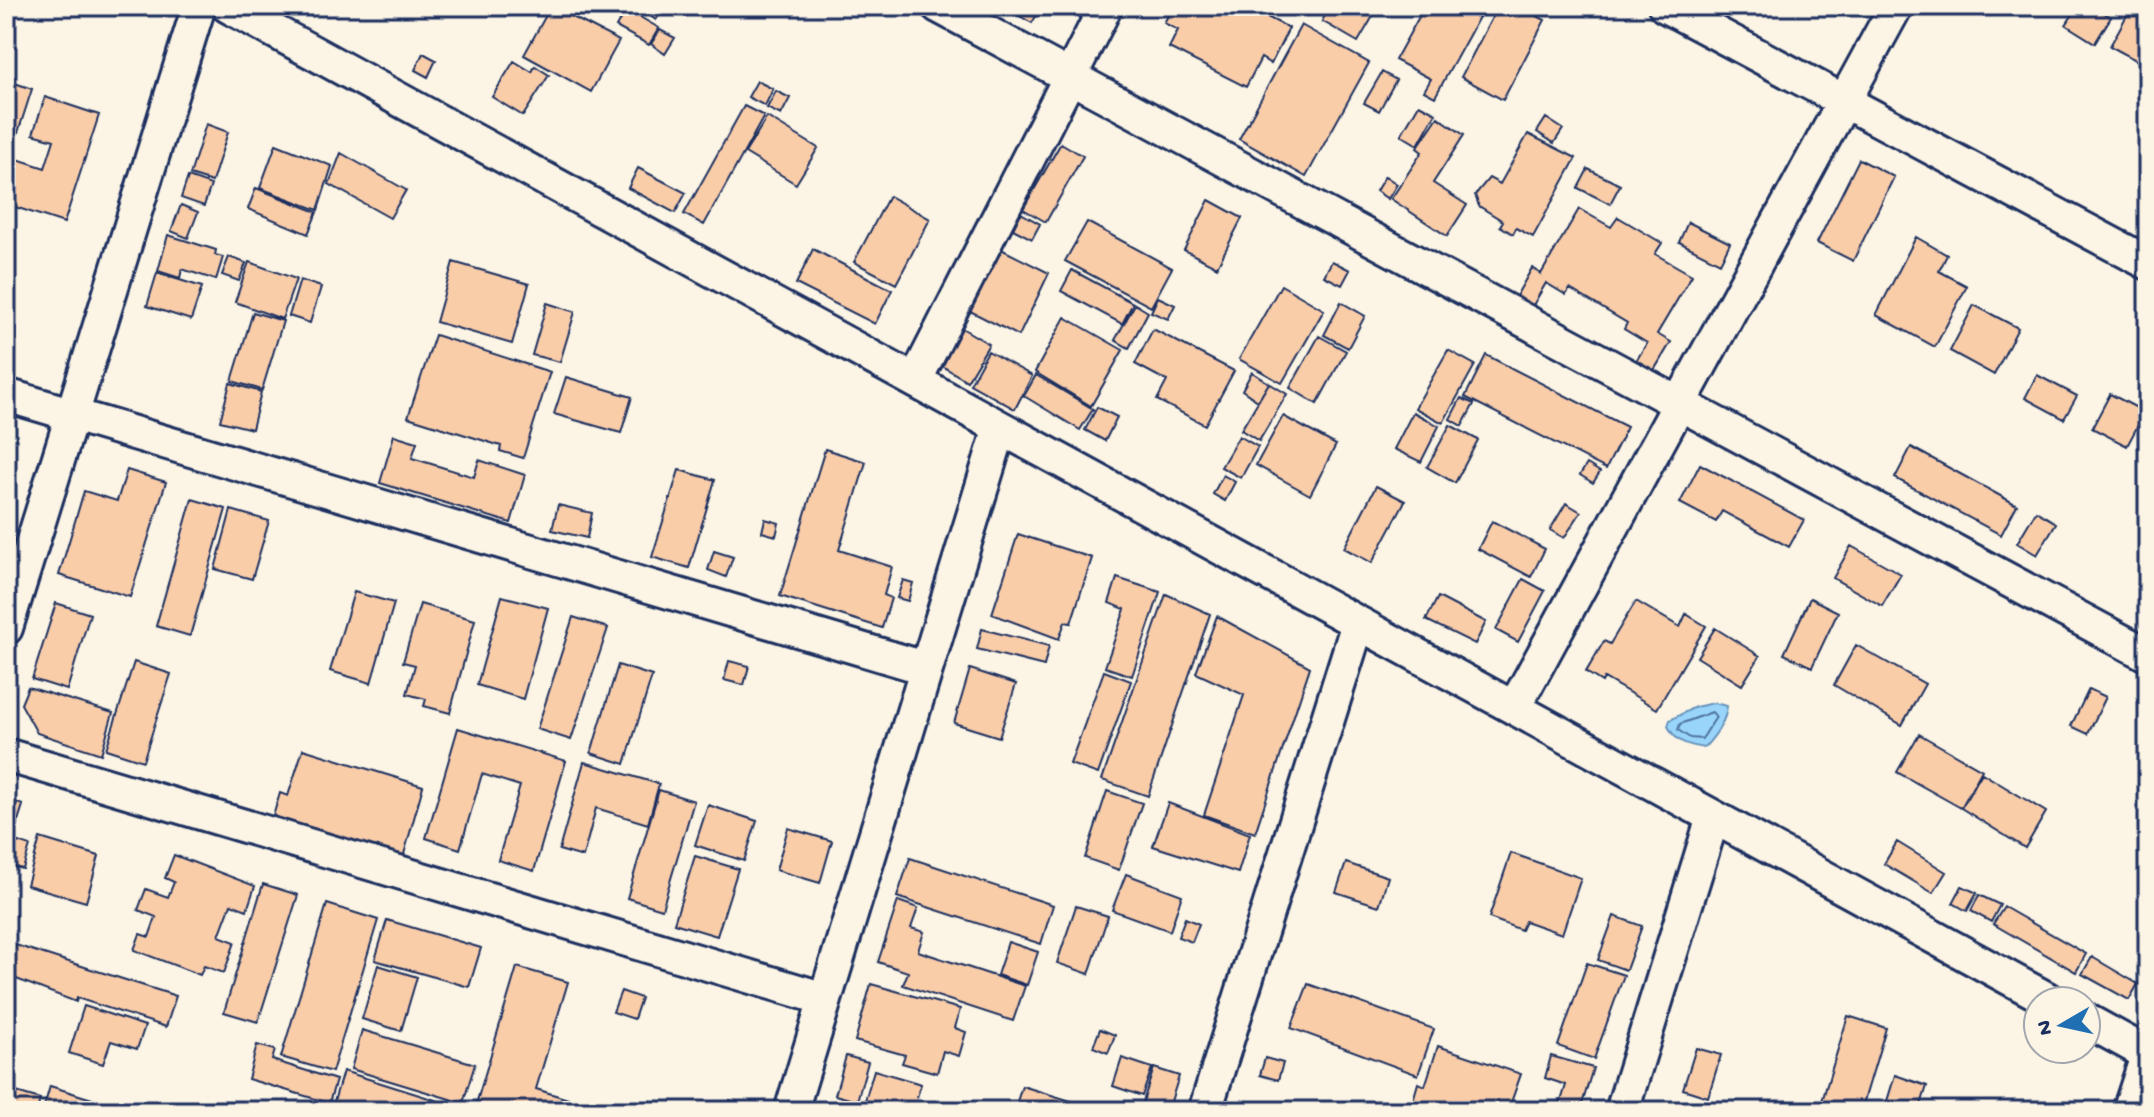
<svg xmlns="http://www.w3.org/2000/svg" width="2154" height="1117" font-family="'Gochi Hand',sans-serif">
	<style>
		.water { fill: #99d5fa; stroke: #6793bc; stroke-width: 2 }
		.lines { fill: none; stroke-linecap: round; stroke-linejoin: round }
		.shore { stroke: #4d719c; stroke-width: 2 }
		.building { fill: #facda9; stroke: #1b2f5e; stroke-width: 2 }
		.minor-casing { stroke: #1b2f5e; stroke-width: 38 }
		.minor { stroke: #fcf5e5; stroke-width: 32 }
	</style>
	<rect width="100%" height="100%" fill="#fcf5e5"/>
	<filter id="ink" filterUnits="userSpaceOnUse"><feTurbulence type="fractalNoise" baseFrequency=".0125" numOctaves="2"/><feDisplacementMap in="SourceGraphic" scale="16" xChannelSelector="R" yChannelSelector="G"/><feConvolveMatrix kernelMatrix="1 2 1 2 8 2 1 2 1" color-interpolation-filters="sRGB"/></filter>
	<g filter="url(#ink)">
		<path class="water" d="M1714,703L1727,706C1726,722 1715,736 1704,748C1687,745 1675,742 1668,726L1670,720L1695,707Z"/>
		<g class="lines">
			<path class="shore" d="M1712,712L1716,717L1702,739L1690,738L1678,730L1680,724Z"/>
		</g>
		<path class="building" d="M6,6H17L6,43Z
			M551,6L619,41L591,92L524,55Z
			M642,6H665L656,20L640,9Z
			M1021,6H1042L1032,23L1016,14Z
			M1173,6H1267L1263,15L1289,28L1271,64L1261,58L1246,87L1169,48L1178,30L1164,23Z
			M1330,6H1379L1358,42L1322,21Z
			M1425,6H1485L1435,97L1424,91L1431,79L1395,60Z
			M1498,6H1518L1545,20L1503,100L1461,77Z
			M2078,6H2092L2111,17L2095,43L2066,25Z
			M2132,6H2148V54L2143,64L2110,46Z
			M626,9L659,28L649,45L616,27Z
			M1301,25L1369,63L1306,177L1239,139Z
			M660,30L675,38L665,54L651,44Z
			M423,53L436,60L428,77L415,70Z
			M514,61L532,72L535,66L549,75L523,116L492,97Z
			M1382,72L1396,80L1379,111L1364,103Z
			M6,80L32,89L6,170Z
			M757,81L773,89L765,106L748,97Z
			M776,91L790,98L781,115L767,108Z
			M45,97L99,115L64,223L6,204V175L11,157L45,168L54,140L33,134Z
			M1419,104L1436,113L1418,145L1401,135Z
			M744,106L764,116L704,225L684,214Z
			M767,117L818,148L796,184L745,153Z
			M1438,117L1464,135L1433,183L1467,205L1447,236L1391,199L1422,152L1417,148Z
			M1546,118L1563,129L1554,143L1537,132Z
			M206,124L228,132L212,182L190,175Z
			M1528,134L1576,158L1533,237L1516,228L1513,234L1500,226L1503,221L1479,206L1475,195L1489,178L1500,184Z
			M1061,143L1083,156L1046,222L1023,209Z
			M276,144L332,166L318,210L260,188Z
			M341,153L406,190L390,218L329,184Z
			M1859,159L1894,177L1853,261L1817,243Z
			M638,168L686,193L675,213L628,188Z
			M1588,169L1620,185L1610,204L1578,188Z
			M1385,176L1397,184L1388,199L1376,191Z
			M188,177L211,185L204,206L181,198Z
			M256,188L317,212L308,234L248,209Z
			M889,196L930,219L896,284L854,262Z
			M1209,200L1242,218L1217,267L1184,250Z
			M181,205L198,212L188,238L171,231Z
			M1579,209L1611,227L1618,217L1662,243L1655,254L1692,275L1657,334L1671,342L1653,372L1636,361L1647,343L1624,329L1627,323L1570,289L1566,295L1546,283L1532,307L1515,298L1532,268L1541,274Z
			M1021,213L1040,224L1032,239L1013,229Z
			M1087,222L1172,268L1151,307L1065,261Z
			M1688,222L1730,243L1720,263L1679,242Z
			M168,235L216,250L215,255L223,257L216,280L182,269L180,278L158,271Z
			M1916,237L1947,255L1939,271L1967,286L1935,347L1876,315Z
			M813,249L892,290L875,324L796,284Z
			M1001,249L1049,273L1019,336L970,311Z
			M229,257L246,263L239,281L222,275Z
			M1332,261L1350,270L1342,285L1324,276Z
			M249,262L296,279L282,319L235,302Z
			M453,262L529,284L512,344L436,322Z
			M1072,270L1133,303L1122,324L1061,291Z
			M157,273L202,287L191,320L147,306Z
			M300,280L321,287L310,323L289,316Z
			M1281,285L1324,310L1282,383L1239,359Z
			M1158,297L1175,305L1168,319L1151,312Z
			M1341,302L1365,316L1348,348L1324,335Z
			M547,303L575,312L560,362L532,355Z
			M1135,304L1148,312L1129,348L1115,340Z
			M1974,305L2018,328L1994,375L1950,351Z
			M253,312L283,321L262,390L232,381Z
			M1065,317L1123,350L1091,406L1035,372Z
			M960,327L989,344L967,381L939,364Z
			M1153,329L1234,371L1205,425L1157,400L1167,381L1135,364Z
			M435,335L550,372L523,458L500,451L501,446L408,417Z
			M1319,336L1346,351L1317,404L1290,388Z
			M1448,350L1475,365L1443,423L1415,408Z
			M988,351L1032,376L1015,409L970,384Z
			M1486,355L1627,427L1606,469L1465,397Z
			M1252,372L1269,383L1258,401L1242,390Z
			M1036,375L1093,409L1080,430L1024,396Z
			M2037,375L2077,396L2064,419L2025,398Z
			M566,377L632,397L621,433L554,414Z
			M230,383L261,392L252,429L220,421Z
			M1269,383L1287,394L1259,441L1241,430Z
			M2110,394L2145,412L2127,446L2092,428Z
			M1461,398L1474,404L1462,426L1450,419Z
			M1097,407L1117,417L1105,441L1085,430Z
			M1413,412L1439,426L1421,462L1394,449Z
			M1283,416L1336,445L1310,495L1256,465Z
			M1450,425L1478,440L1455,483L1427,467Z
			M394,435L417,442L412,458L474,477L479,460L525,475L511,523L380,483Z
			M1239,436L1258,447L1241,478L1221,467Z
			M1911,447L2017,505L2001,535L1895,478Z
			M825,449L866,462L839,550L892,567L884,595L891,598L882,628L780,596Z
			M1587,464L1600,472L1593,483L1580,475Z
			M1700,464L1804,520L1789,547L1722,511L1716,522L1680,503Z
			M127,470L166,482L130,597L59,575L84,491L117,501Z
			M679,470L715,480L689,568L652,557Z
			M1223,475L1235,482L1225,501L1213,494Z
			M1376,486L1405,501L1372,563L1344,548Z
			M192,499L226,509L190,636L156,626Z
			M1566,503L1581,512L1564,538L1550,530Z
			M558,505L592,513L587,538L552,530Z
			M231,510L269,521L252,579L215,569Z
			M2036,511L2056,523L2037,555L2017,543Z
			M765,519L779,523L776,536L762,532Z
			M1492,521L1545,549L1531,577L1478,549Z
			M1018,534L1092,558L1071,623L1065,622L1059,639L992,614Z
			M1851,546L1901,574L1882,606L1833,578Z
			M714,551L733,557L726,577L708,570Z
			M1117,578L1160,592L1132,676L1105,667L1125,609L1109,603Z
			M1523,579L1545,591L1518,642L1496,630Z
			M903,580L913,583L908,601L897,598Z
			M354,592L394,603L371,683L330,671Z
			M1166,594L1210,614L1148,796L1102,780Z
			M502,596L548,608L523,699L477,685Z
			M1438,597L1486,622L1475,644L1426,620Z
			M1810,598L1838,612L1812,667L1784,654Z
			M1636,601L1680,627L1686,614L1706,626L1657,709L1604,678L1602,682L1586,672L1604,641L1610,644Z
			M56,603L90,614L67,690L32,679Z
			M420,604L475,620L450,713L424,706L426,699L407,694L415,665L403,662Z
			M1217,616L1310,667L1255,833L1204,815L1244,695L1196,673Z
			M573,617L608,628L571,740L537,729Z
			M1715,628L1760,656L1742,685L1697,657Z
			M982,629L1049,646L1044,666L977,649Z
			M1856,645L1925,684L1902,725L1834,685Z
			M729,661L749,666L744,685L724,680Z
			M134,662L171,674L143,761L106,749Z
			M618,665L652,676L625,764L591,753Z
			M970,669L1016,684L999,737L954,723Z
			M1104,671L1131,681L1098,774L1070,764Z
			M28,687L113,713L101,754L37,733L21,704Z
			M2089,689L2106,697L2088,734L2071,726Z
			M458,728L566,761L534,871L498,860L520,786L482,774L460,849L426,838Z
			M1919,734L1982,770L1961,808L1897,772Z
			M303,749L423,786L403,858L273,816L280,793L288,796Z
			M584,762L659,784L648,824L596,808L583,857L559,850Z
			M1982,773L2046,812L2025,848L1961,808Z
			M659,790L694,801L662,909L627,898Z
			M1107,791L1142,803L1119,870L1085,858Z
			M6,799L23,805L12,840L30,846L23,869L13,867L6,891Z
			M1168,803L1250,834L1238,873L1153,846Z
			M708,805L757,821L744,861L695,845Z
			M788,828L832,841L820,883L776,870Z
			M40,838L99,856L86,902L27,885Z
			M1897,842L1946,872L1933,893L1884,864Z
			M1511,853L1581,878L1562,934L1525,921L1521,930L1489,918Z
			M174,855L255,886L247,910L231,904L219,936L235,942L224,973L204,966L200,975L134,950L140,934L149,937L156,917L138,910L146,889L168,897L174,882L165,878Z
			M695,856L738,869L717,936L674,923Z
			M910,858L1053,905L1041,944L897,897Z
			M1346,863L1388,877L1379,906L1336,892Z
			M1126,874L1182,895L1170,931L1112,910Z
			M263,884L298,895L258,1022L224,1012Z
			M1962,886L1977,893L1967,911L1953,903Z
			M1979,895L2000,905L1991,922L1971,911Z
			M898,901L918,908L911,928L924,932L918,951L1025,986L1013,1021L903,985L908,972L878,962Z
			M327,904L378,920L332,1072L281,1057Z
			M1076,906L1108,916L1089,974L1057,963Z
			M2004,907L2086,954L2076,972L1993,924Z
			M1614,916L1642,926L1626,970L1598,960Z
			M1185,918L1199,924L1192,942L1178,937Z
			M387,920L481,948L469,987L375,960Z
			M6,942L176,996L166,1027L77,998L76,1002L6,975Z
			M1008,942L1038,952L1027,985L997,975Z
			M2092,957L2138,984L2129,1000L2082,974Z
			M1587,963L1624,975L1594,1059L1558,1046Z
			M378,965L417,977L401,1031L362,1019Z
			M517,967L568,982L536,1089L568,1099L564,1111H474Z
			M871,984L960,1009L955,1028L966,1032L959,1056L943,1051L937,1073L902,1063L905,1055L855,1041Z
			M1308,984L1434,1029L1418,1075L1291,1028Z
			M621,991L641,998L634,1019L613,1012Z
			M84,1006L145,1026L137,1049L111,1041L103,1064L69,1053Z
			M1848,1016L1886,1028L1861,1111H1819Z
			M1100,1029L1115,1035L1108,1053L1093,1047Z
			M362,1030L475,1064L463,1103L351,1069Z
			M257,1045L275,1050L272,1060L336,1080L329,1103L248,1079Z
			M1438,1046L1521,1074L1508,1111H1416L1418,1106L1412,1104L1418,1083L1425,1086Z
			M1696,1048L1721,1055L1708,1097L1683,1089Z
			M846,1056L868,1062L857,1101L835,1095Z
			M1551,1056L1593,1068L1580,1111H1558L1566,1085L1545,1078Z
			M1122,1058L1152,1068L1142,1096L1113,1086Z
			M1265,1058L1283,1063L1278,1080L1260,1075Z
			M1154,1068L1179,1076L1168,1111H1140Z
			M874,1070L921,1084L913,1111H862Z
			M343,1071L467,1110L466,1111H351L333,1105Z
			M1895,1075L1927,1086L1919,1111H1884Z
			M50,1086L92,1099L89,1111H43Z
			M1022,1086L1074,1102L1071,1111H1014Z
			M6,1089L40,1099L37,1111H6Z
			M730,1100L748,1105L746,1111H727Z
			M1244,1102L1274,1111H1242Z"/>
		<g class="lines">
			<defs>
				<path id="minor" d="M228,6L2051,1001
					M938,6L2148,655
					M1665,6L2148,263
					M915,381L1106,6
					M6,395L925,668
					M6,628L199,6
					M1514,708L1896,6
					M6,755L825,999
					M2086,1020L2148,1054
					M791,1111L1000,428
					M1205,1111L1358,623
					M1622,1111L1713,817
					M2129,1111L2148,1053"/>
			</defs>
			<use href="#minor" class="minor-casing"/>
			<use href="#minor" class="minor"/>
		</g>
	</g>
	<rect width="2154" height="1117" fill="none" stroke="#fcf5e5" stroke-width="32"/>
	<rect x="16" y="16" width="2122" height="1085" fill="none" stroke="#1b2f5e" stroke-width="3" filter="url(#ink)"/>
	<g transform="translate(2062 1025) rotate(261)"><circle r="38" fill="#fcf5e5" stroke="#a2a6af" stroke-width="2"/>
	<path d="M0-6L14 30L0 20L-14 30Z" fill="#1f6fb2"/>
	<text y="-12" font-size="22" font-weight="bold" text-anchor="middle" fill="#1b2f5e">N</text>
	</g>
</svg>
